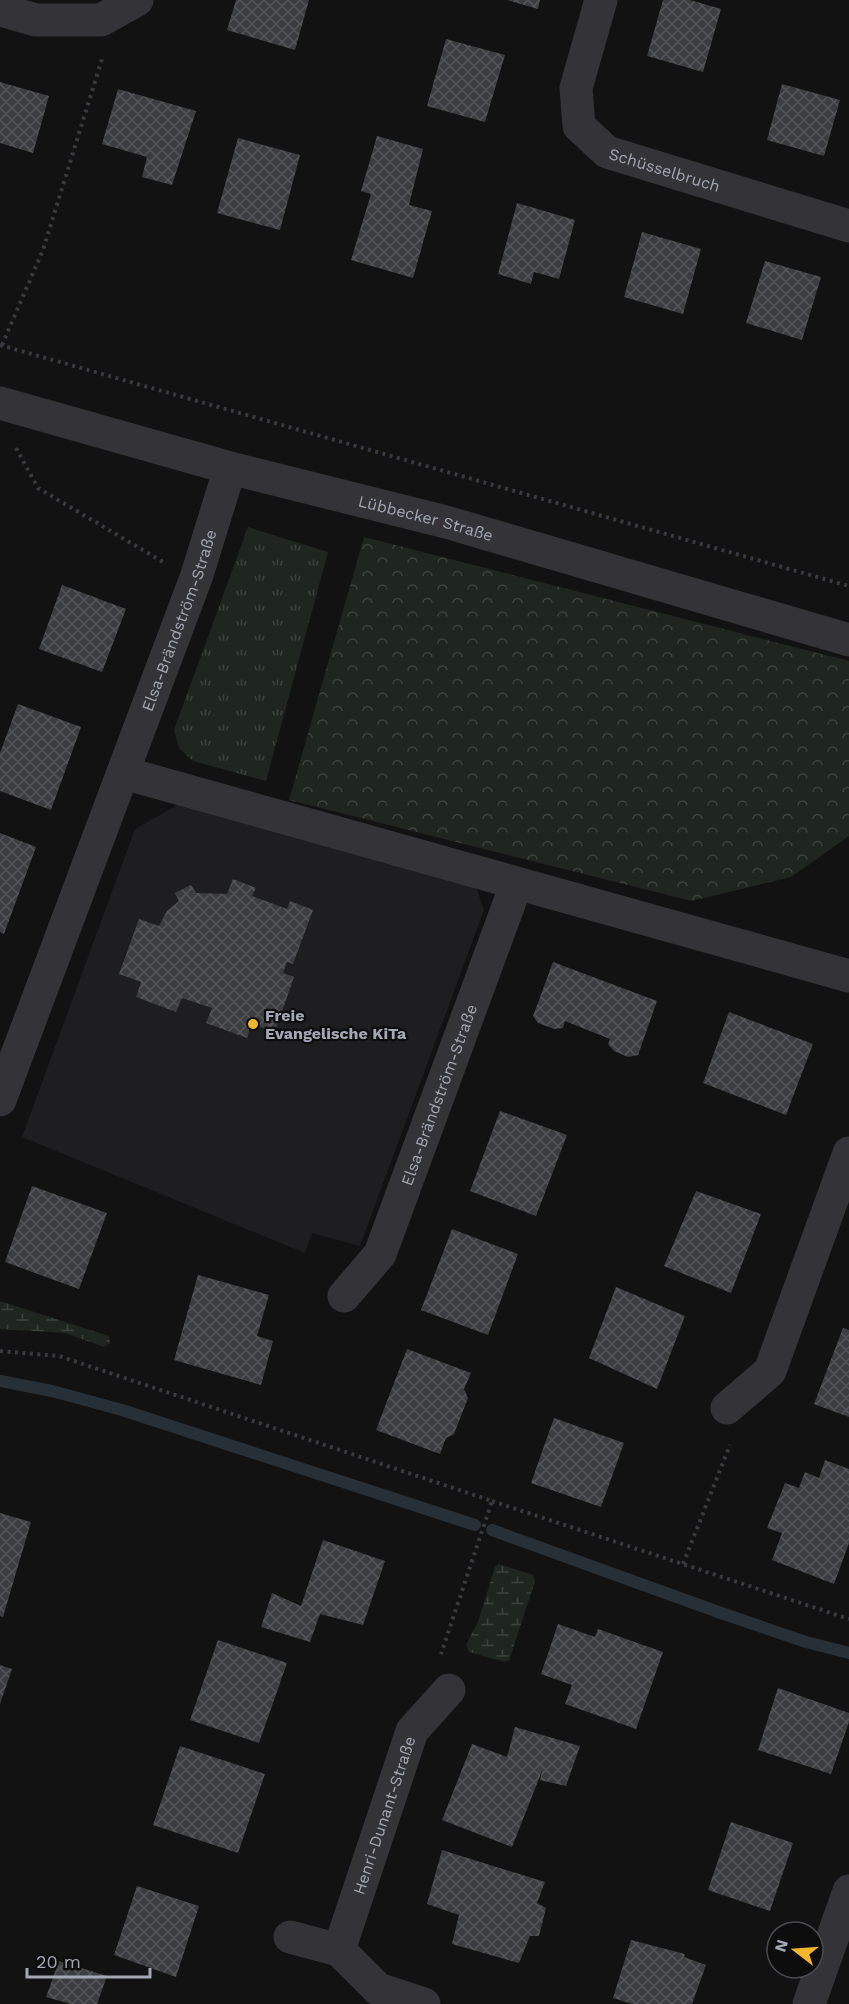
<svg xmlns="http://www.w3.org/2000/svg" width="849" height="2004" font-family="'Work Sans',sans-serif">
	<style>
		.built { fill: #1e1e20 }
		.forest { fill: url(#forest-crowns) }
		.wetland { fill: url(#wetland-marsh) }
		.park { fill: url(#park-tufts) }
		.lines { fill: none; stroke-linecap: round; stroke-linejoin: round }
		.stream { stroke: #283037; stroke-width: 12 }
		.building { fill: url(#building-cross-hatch) }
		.path { stroke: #393a3f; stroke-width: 4; stroke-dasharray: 3 4.5; stroke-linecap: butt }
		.minor { stroke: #333338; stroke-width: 33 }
		.poi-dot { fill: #f2b52b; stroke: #0d0d0e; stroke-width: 2 }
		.labels { text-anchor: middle; stroke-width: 4.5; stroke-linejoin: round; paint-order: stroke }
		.street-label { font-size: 16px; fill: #a3a8b4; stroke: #0d0d0e }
		.poi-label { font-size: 16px; font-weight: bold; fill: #a3a8b4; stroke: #0d0d0e; text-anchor: start }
	</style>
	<defs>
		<pattern id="forest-crowns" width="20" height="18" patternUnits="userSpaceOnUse" patternTransform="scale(1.5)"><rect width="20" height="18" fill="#1e261f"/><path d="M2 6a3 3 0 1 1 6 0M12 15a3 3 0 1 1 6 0" fill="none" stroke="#3c433d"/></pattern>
		<pattern id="wetland-marsh" width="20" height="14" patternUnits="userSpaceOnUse" patternTransform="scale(1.5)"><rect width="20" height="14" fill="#1e261f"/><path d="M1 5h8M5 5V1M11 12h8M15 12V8" fill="none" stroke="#3c433d"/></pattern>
		<pattern id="park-tufts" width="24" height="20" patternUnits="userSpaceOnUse" patternTransform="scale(1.5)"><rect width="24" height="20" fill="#1e261f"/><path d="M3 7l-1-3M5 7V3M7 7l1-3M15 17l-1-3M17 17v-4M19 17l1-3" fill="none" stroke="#3c433d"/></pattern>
		<pattern id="building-cross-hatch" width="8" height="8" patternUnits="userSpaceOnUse" patternTransform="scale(1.5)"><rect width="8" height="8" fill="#3c3d40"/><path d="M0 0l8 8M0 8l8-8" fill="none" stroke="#555659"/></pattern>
	</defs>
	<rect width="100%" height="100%" fill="#121213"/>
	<path class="built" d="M181,803L476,887L484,910L360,1246L312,1233L305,1253L22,1137L135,829Z"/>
	<path class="forest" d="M364,537L849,661V836L791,877L692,901L289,800Z"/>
	<path class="wetland" d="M0,1301L109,1336L110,1343L104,1347L65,1333L0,1329Z
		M499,1564L533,1575L535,1581L509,1661L504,1662L469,1652L466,1645L478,1622L495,1567Z"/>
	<path class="park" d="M248,527L328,552L266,781L193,761L179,748L174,730Z"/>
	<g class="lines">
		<path class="stream" d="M0,1381L52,1391L122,1410L475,1525
			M492,1530L721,1613L806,1642L849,1653"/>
	</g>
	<path class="building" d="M236,0H309L295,50L227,30Z
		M507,0H540L538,9Z
		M663,0H690L721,9L703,72L647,56Z
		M446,39L505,55L485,122L427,106Z
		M0,82L49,96L33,153L0,143Z
		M782,84L840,100L824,156L767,140Z
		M118,89L196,111L172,185L142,177L147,157L102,144Z
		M377,136L423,149L409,205L432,211L413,278L351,260L371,194L361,191Z
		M238,138L300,155L280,230L217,213Z
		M517,203L575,220L559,279L534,272L531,284L498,274Z
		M642,232L701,249L683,314L624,297Z
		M765,261L821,277L802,340L746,323Z
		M62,585L126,609L102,672L39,649Z
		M18,704L81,727L51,810L0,791V753Z
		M0,833L36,847L4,934L0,932Z
		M233,879L256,888L252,896L287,909L290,901L313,910L293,964L287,962L283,973L294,977L275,1032L251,1024L247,1038L206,1023L212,1008L182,998L176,1012L136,997L141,982L119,974L139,919L159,926L167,911L179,901L175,893L191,885L196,893L227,894Z
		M553,962L657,1001L638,1055L628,1057L614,1051L608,1044L610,1039L565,1021L563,1028L554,1029L538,1023L533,1016Z
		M729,1012L813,1044L786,1115L703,1083Z
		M500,1111L567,1135L536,1216L470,1191Z
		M32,1186L107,1213L79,1289L5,1262Z
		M696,1191L761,1214L731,1293L664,1266Z
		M452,1229L518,1254L488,1335L421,1310Z
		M198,1275L269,1295L257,1336L273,1341L261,1385L174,1360Z
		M616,1287L685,1316L657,1389L589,1358Z
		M843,1328L849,1330V1417L814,1404Z
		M407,1349L471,1373L464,1389L468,1398L454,1434L446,1438L440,1454L376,1430Z
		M554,1418L624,1443L601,1507L531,1483Z
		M825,1460L849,1469V1543L834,1584L772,1560L782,1533L767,1528L785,1483L799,1488L805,1472L819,1478Z
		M0,1513L31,1522L3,1617L0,1616Z
		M323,1540L385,1561L363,1625L320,1614L310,1642L261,1627L272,1593L301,1606Z
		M558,1624L595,1637L598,1629L663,1652L636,1729L565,1704L572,1685L541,1674Z
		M218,1640L287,1663L259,1743L190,1720Z
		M0,1665L12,1669L0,1704Z
		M778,1688L849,1713V1722L831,1774L758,1750Z
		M515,1727L580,1746L566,1786L540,1780L542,1771L512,1847L442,1820L472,1744L507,1757Z
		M180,1746L265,1774L238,1853L153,1825Z
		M731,1822L793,1843L770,1911L708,1890Z
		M442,1850L545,1882L537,1903L546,1908L539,1936H530L519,1963L452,1944L459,1915L427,1904Z
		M137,1886L199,1906L176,1977L114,1955Z
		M631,1940L685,1954L684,1957L706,1965L692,2004H632L613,1998Z
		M59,1961L107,1976L97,2004H71L46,1997Z"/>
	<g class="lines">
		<path class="path" d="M0,345L849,586
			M2,345L43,250L102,59
			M16,448L38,488L163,562
			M0,1351L59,1356L492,1501L441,1654
			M492,1501L849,1619
			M683,1564L730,1445"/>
		<g class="minor">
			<path id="s1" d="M601,0L576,88L579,126L607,152L849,226"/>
			<path d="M0,10L36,20H101L137,0"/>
			<path id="s2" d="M0,403L230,468L446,522L849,640"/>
			<path d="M124,773L849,976"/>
			<path id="s3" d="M0,1100L197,575L230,468"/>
			<path id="s4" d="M344,1296L380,1254L516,885"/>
			<path d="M727,1408L770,1371L849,1153"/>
			<path d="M290,1937L339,1950L378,1989L424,2004"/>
			<path id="s5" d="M339,1950L412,1731L449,1690"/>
			<path d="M809,2004L849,1891"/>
		</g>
	</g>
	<circle class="poi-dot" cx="253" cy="1024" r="6"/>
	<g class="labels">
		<g class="street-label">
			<text dy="6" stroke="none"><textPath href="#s1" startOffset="228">Schüsselbruch</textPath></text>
			<text dy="6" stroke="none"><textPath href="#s2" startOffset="441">Lübbecker Straße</textPath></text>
			<text dy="6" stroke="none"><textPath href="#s3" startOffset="512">Elsa-Brändström-Straße</textPath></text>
			<text dy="6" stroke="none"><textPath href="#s4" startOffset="225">Elsa-Brändström-Straße</textPath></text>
			<text dy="6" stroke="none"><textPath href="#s5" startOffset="142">Henri-Dunant-Straße</textPath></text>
		</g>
		<g class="poi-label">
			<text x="265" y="1021">Freie<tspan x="265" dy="18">Evangelische KiTa</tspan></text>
		</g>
	</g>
	<g transform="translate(795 1950) rotate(287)"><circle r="28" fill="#0d0d0e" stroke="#494b50" stroke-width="1.5"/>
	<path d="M0-4.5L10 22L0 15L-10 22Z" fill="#f2b52b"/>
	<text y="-9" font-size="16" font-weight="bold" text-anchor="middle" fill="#a3a8b4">N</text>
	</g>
	<path d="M27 1968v9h123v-9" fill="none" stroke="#a3a8b4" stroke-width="3"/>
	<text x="36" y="1968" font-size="18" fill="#a3a8b4" stroke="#0d0d0e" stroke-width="4.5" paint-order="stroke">20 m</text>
</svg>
